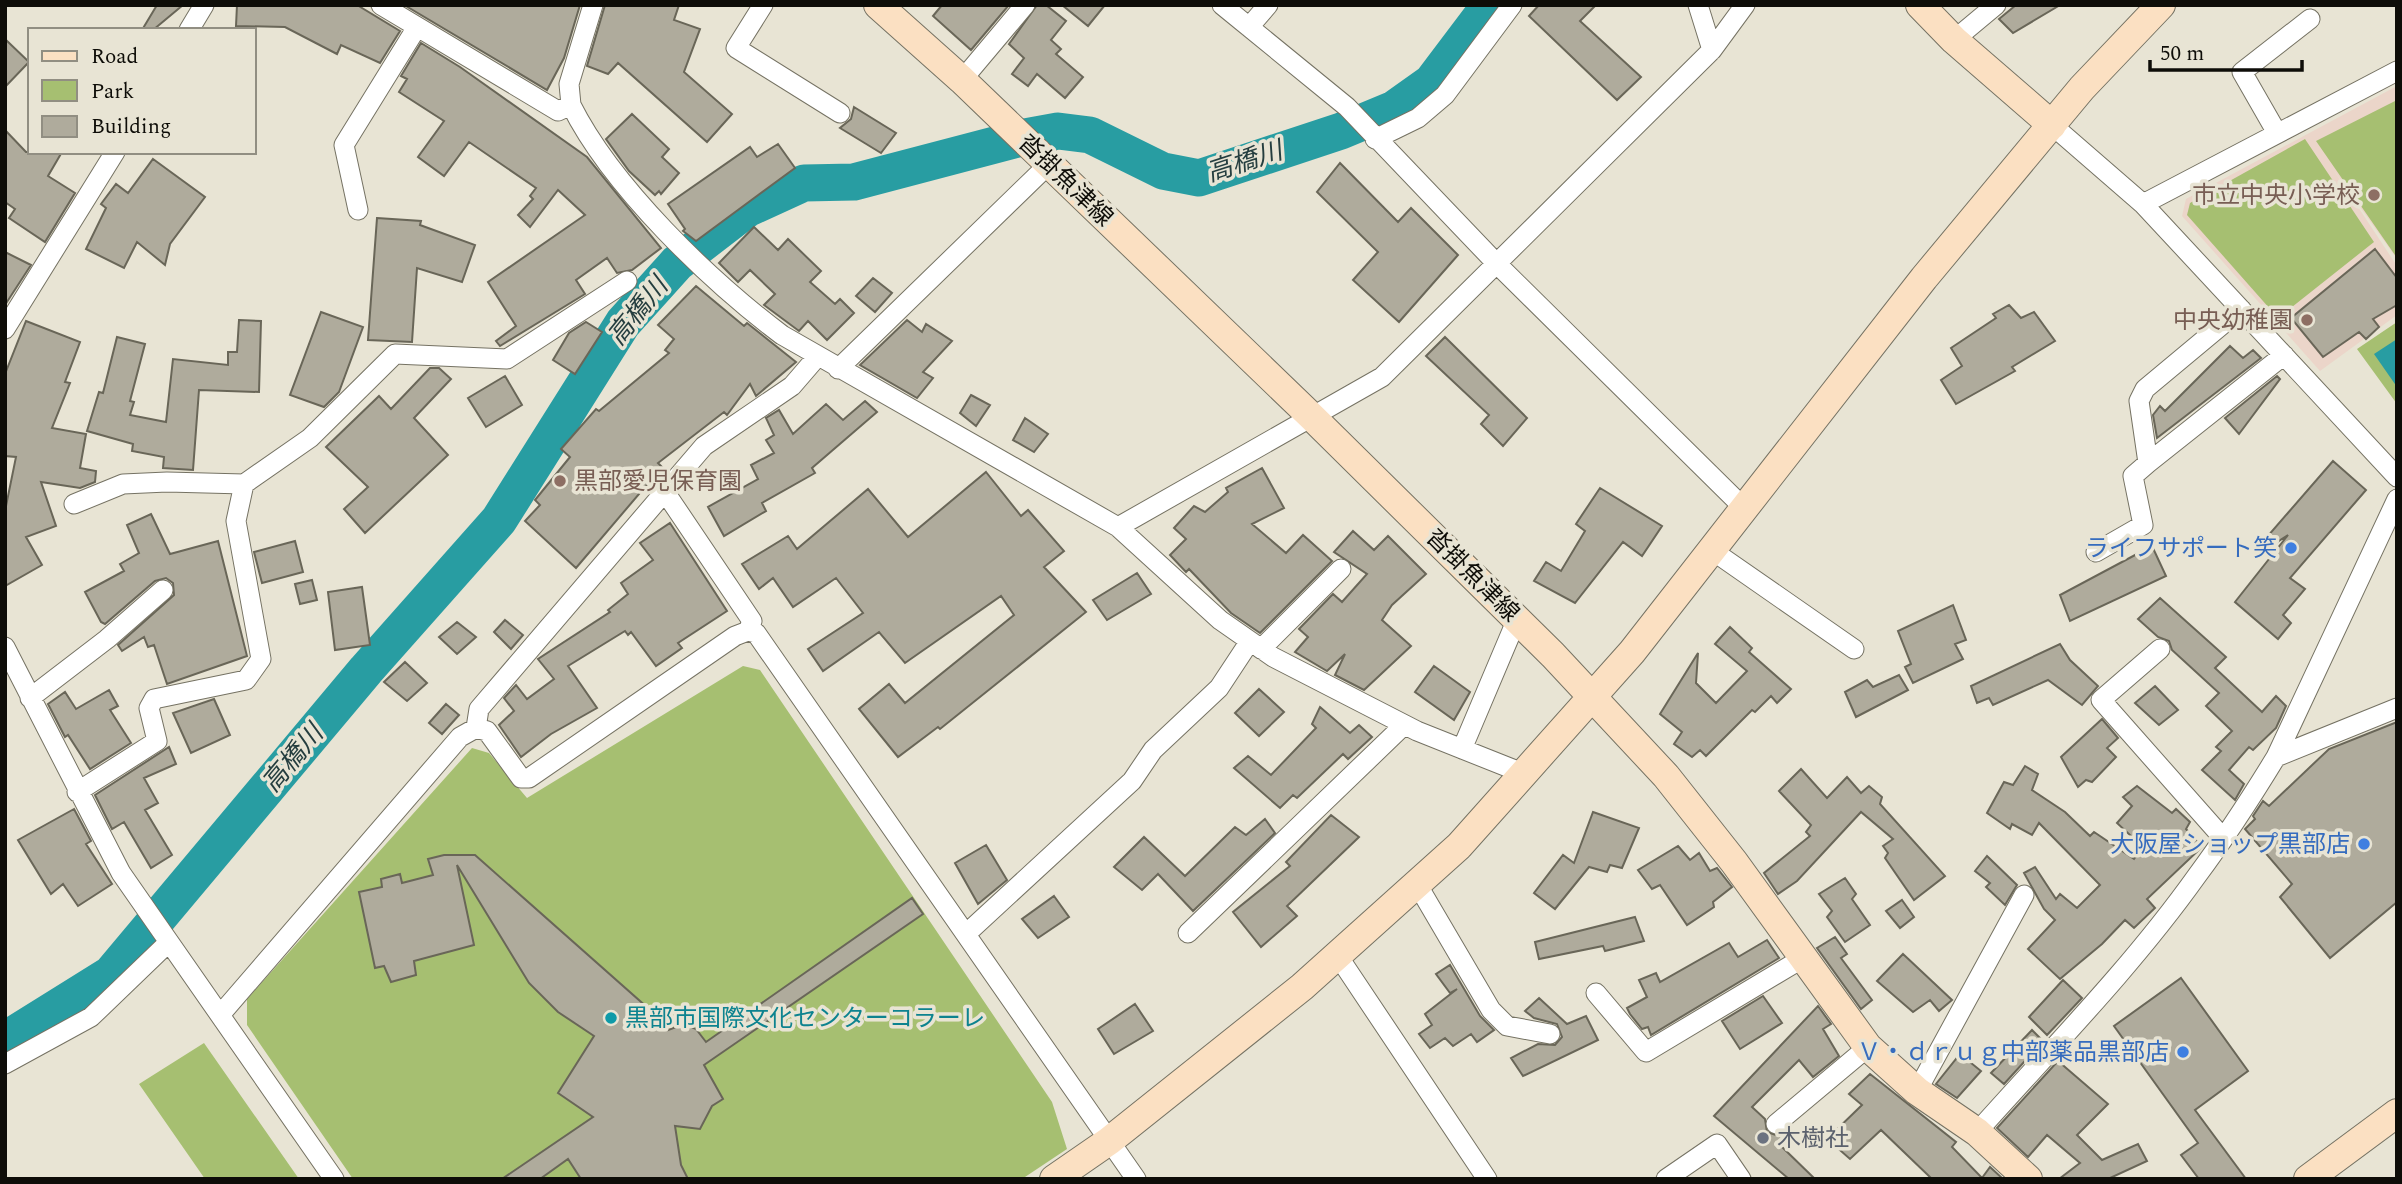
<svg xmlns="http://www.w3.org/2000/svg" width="2402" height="1184" font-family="Spectral,'Noto Sans JP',serif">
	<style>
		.education { fill: #ebd5c9 }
		.green { fill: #a6bf71 }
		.water { fill: #289da2 }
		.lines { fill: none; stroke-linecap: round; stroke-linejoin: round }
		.river { stroke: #289da2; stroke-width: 37 }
		.building { fill: #afab9c; stroke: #696658; stroke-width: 2 }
		.street-casing { stroke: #757263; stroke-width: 21 }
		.secondary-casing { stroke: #757263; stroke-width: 30 }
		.street { stroke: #fff; stroke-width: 19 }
		.secondary { stroke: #fbe0c2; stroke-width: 28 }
		.education-dot { fill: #8d6e63; stroke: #e8e4d4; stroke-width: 2.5 }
		.shop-dot { fill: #3f7fe0; stroke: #e8e4d4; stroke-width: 2.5 }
		.culture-dot { fill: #0f9aa8; stroke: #e8e4d4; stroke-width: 2.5 }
		.worship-dot { fill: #6b7280; stroke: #e8e4d4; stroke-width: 2.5 }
		.labels { text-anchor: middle; stroke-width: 7; stroke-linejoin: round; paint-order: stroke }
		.street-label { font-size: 24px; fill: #0e0d08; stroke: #e8e4d4 }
		.education-label { font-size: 24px; fill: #785e54; stroke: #e8e4d4; text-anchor: end }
		.shop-label { font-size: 24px; fill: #366cbe; stroke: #e8e4d4; text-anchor: end }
		.culture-label { font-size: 24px; fill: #0d838f; stroke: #e8e4d4; text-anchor: start }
		.worship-label { font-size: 24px; fill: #5b616d; stroke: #e8e4d4; text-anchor: start }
		.water-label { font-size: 26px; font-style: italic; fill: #253e3f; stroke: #e8e4d4 }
	</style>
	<rect width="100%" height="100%" fill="#e8e4d4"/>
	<path class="education" d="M2397,86V259L2333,169L2397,266V315L2320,371L2182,216L2186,199Z"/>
	<path class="green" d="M2397,100V258L2316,141Z
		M2305,139L2374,242L2278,318L2187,215L2190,203Z
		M2397,322V404L2357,349Z
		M743,666L760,670L1052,1102L1067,1149L1022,1179H353L247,1025V999L472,748L489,753L527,798Z
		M204,1043L299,1179H205L139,1084Z"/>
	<path class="water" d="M2397,339V387L2374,354Z"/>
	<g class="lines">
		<path class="river" d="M5,1040L111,974L366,670L499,520L623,323L677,263L747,209L804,183L854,182L1025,137L1058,131L1090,135L1163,171L1199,178L1341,131L1394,109L1432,82L1490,5"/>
	</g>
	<path class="building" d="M157,5H183L153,30H142Z
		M237,5H357L400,31L380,63L341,45L337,54L285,27L236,26Z
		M580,5L564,58L547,90L406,6Z
		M605,5H679L674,20L700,29L684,72L732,114L707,142L618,63L608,74L587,66Z
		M942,5H1009L971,50L933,16Z
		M1037,5H1046L1066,21L1051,40L1061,49L1056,54L1083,77L1065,98L1037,74L1028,86L1012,74L1024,58L1009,44Z
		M1062,5H1105L1088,26Z
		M1539,5H1596L1580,21L1641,77L1617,100L1529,16Z
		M2016,5H2060L2013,33L1999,19Z
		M5,39L29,62L5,87Z
		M421,43L460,67L587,157L661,248L632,270L617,273L607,258L576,280L585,294L500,346L496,341L516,326L488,282L585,215L558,190L530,227L518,215L533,199L530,196L536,188L469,142L444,176L418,157L444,121L399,92L407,79L401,76Z
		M854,107L896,133L881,153L840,128L851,119Z
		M632,114L669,149L662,157L679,173L661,194L659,191L655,195L629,171L606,139Z
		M5,130L26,152H62L48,176L75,193L45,242L9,218L15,209L5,202Z
		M778,144L795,168L696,241L683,231L685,229L668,204L750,147L757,157Z
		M153,159L205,197L170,244L165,265L137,242L124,268L86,249L106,208L101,204L116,184L128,193Z
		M1340,163L1398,222L1411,208L1458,255L1399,322L1353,280L1378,252L1317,192Z
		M377,218L421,221L420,225L475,245L462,282L417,268L412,342L368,340Z
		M754,227L778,250L788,239L821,271L810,282L835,304L840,299L854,313L827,340L808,321L799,331L764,305L775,294L750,270L738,282L719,263Z
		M2375,249L2397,278V305L2373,319L2379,327L2366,339L2359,332L2323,357L2291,318Z
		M5,252L31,265L5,305Z
		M873,278L892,293L875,312L856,296Z
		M696,286L744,326L747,323L796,362L756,396L750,384L727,415L724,412L658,463L662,467L576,568L525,521L540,505L535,500L570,457L561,449L596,409L599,411L669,353L665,350L674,339L658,325Z
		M2009,305L2021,318L2034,312L2055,341L2012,367L2015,371L1956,404L1941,380L1962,366L1951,348L1996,318L1993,314Z
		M321,312L363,327L339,392L324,407L290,395Z
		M239,320L261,321L259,392L199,390L193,470L163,468L164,457L132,451L133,444L87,431L99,392L103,393L117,337L145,344L130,401L134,402L130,415L166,422L173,359L228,365V352H237Z
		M907,320L922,332L926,324L952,341L923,372L933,378L917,398L860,365Z
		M26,321L80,342L65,382L70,383L52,428L86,434L80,468L96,471L95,482L80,488L41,482L56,526L26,537L42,565L5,586V511L16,457L5,456V374Z
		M586,322L602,332L575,374L553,360L569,333Z
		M1445,337L1527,418L1503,446L1481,424L1489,415L1426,356Z
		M2230,346L2243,358L2253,350L2261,358L2157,438L2153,415L2160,406L2165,411Z
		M430,368H439L451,379L414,418L448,455L365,533L344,509L368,487L326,447L379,396L391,409Z
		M505,376L522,405L486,427L468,398Z
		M2277,376L2280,379L2239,434L2225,418Z
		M971,395L990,405L976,426L960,413Z
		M865,401L877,412L812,468L815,473L762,503L766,511L724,536L708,507L758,479L751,465L774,453L766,440L774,435L766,418L779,410L793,434L826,404L843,420Z
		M1025,418L1048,434L1034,452L1013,440Z
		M2333,461L2366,490L2290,578L2305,589L2283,615L2291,623L2278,639L2235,602L2288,535L2257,555L2254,552Z
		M1262,468L1284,508L1252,524L1286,553L1303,535L1332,561L1260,633L1231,613L1189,569L1186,572L1170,555L1186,539L1174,528L1194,506L1205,512L1228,492L1226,488Z
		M986,472L1021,516L1028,510L1064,551L1044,567L1086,612L940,729L938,727L898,757L859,709L889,684L905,703L1014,615L1001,596L905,663L879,632L823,671L808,649L863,613L836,578L793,607L773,578L759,589L742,564L788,536L797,549L868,489L908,537Z
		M1600,488L1662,526L1642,556L1623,542L1575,603L1534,581L1546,562L1561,571L1585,531L1576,524Z
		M151,514L170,554L218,541L247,656L167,684L154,645L148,647L144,637L122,651L118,645L174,595L173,583L166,578L155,581L105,624L101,622L85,592L124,571L120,564L139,553L127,525Z
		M670,523L727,611L678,643L682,648L656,666L631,632L628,635L625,631L568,666L597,708L551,734L521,757L499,725L514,711L504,698L516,685L527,699L554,679L538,659L610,612L608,610L628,594L621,583L653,560L640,543Z
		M1353,531L1374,550L1388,536L1426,574L1392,605L1382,620L1411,646L1364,690L1335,675L1345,654L1327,671L1295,652L1308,637L1299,629L1333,594L1342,602L1367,574L1334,552Z
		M295,541L303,572L262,583L254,552Z
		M2152,546L2166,576L2070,621L2060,595Z
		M1137,573L1151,594L1107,620L1093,600Z
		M312,580L317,600L300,604L295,584Z
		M362,587L370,645L335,650L328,592Z
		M2160,598L2226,657L2215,668L2262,712L2276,696L2286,706L2276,728L2253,750L2249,747L2229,770L2244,784L2235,800L2202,770L2221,751L2216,747L2232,731L2206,706L2219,693L2172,650L2169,641L2158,637L2138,619Z
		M1953,605L1966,640L1955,644L1963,659L1913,683L1905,667L1911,664L1898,631Z
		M505,620L523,635L511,649L494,632Z
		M457,622L476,637L457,654L439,637Z
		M1730,627L1752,648L1749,652L1791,689L1777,703L1771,696L1755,712L1752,710L1706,756L1700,750L1692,757L1674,744L1682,732L1660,714L1698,653L1696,683L1716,703L1747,671L1715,644Z
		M2060,644L2070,660L2098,686L2082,705L2048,680L1993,705L1989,698L1977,703L1971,686Z
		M405,662L427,683L407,701L384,682Z
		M1434,666L1470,692L1454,720L1415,692Z
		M1899,675L1908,690L1856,717L1845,692L1867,680L1873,687Z
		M2155,686L2178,710L2159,725L2135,703Z
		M1259,689L1284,712L1259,736L1235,713Z
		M109,690L118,706L110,710L131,743L90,769L68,735L65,737L48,704L65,692L76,709Z
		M214,699L230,735L191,753L173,713Z
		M446,704L459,715L442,734L429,723Z
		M1320,707L1350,733L1359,725L1372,737L1348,759L1343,754L1297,798L1293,795L1280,808L1234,768L1248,756L1271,775L1316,728L1312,724Z
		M2102,719L2118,738L2107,748L2116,757L2092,782L2086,780L2078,787L2061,757Z
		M2397,722V902L2330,958L2280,897L2292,884L2245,829L2255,819L2253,816L2263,801L2269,806L2329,749Z
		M169,747L176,764L144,778L158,803L145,810L172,855L151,868L124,822L112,829L95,795Z
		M2025,766L2038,774L2032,790L2065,812L2090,836L2094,832L2134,859L2143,847L2117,823L2132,806L2123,797L2137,786L2172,813L2176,809L2190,822L2186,829L2202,847L2147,899L2155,908L2134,928L2125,920L2102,944L2060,979L2028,949L2055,920L2044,909L2024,873L2035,867L2056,899L2060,894L2077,908L2100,885L2039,823L2032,835L2012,824L2010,829L1987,813L2004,782L2013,785Z
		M1801,769L1827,798L1847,777L1861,793L1869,786L1882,797L1880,804L1945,876L1914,900L1885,858L1888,853L1883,846L1893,839L1861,812L1797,881L1778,894L1764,873L1810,836L1806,832L1811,825L1779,791Z
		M74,809L91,841L86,844L112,884L78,906L63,884L51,894L18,840Z
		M1593,812L1639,828L1622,868L1610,865L1607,872L1589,867L1555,909L1534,893L1563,855L1574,863Z
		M1331,815L1359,837L1287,906L1297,916L1261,947L1233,912L1290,866L1286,862Z
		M1265,819L1275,833L1193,911L1158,874L1142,890L1114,867L1144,837L1185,876L1235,827L1246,835Z
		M986,845L1007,880L978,904L955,863Z
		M1678,846L1690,860L1699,853L1710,871L1717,868L1732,887L1713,902L1714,907L1687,925L1660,885L1652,889L1638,870Z
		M444,855H475L649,1009L647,1012L668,1030L684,1024L696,1029L706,1042L912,898L923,914L704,1065L723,1099L712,1106L700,1129L675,1126L681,1165L688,1179H581L568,1159L540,1179H502L593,1117L558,1093L594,1036L558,1012L529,983L457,865L474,945L414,961L416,975L391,982L384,966L375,968L359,892L382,887L381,879L400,874L402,883L433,875L428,859Z
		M1987,856L2017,885L2005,905L1986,887L1990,883L1975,871Z
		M1845,878L1856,894L1852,899L1870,925L1845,942L1827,917L1832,911L1819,894Z
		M1054,896L1069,917L1038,938L1022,919Z
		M1902,900L1914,917L1900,928L1886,911Z
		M1635,917L1644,941L1605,951L1603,946L1539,959L1535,942Z
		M1835,937L1847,954L1841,958L1872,1000L1861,1009L1817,948Z
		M1767,940L1779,958L1651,1035L1648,1027L1642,1029L1630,1014L1627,1008L1647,997L1639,980L1656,973L1660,982L1729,943L1738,957Z
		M1903,954L1952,1000L1939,1011L1930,1000L1913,1012L1877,981Z
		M1450,965L1480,1016L1494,1030L1477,1042L1471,1034L1453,1046L1445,1038L1430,1048L1419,1034L1432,1025L1425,1014L1457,989L1450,993L1436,974Z
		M2181,978L2248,1071L2195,1110L2246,1179H2199L2181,1155L2198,1143L2114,1026Z
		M2063,980L2082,998L2047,1035L2029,1017Z
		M1763,996L1782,1023L1740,1049L1722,1021Z
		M1539,998L1567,1024L1586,1016L1598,1040L1523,1076L1511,1058L1538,1044L1555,1045L1562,1037L1557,1024L1534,1018L1525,1011Z
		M1135,1004L1153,1031L1114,1054L1098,1029Z
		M1818,1006L1831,1024L1823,1029L1839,1056L1813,1077L1799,1060L1752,1107L1765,1119L1767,1132L1785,1138L1779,1144L1815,1179H1789L1714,1116Z
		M2032,1030L2043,1041L2004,1084L1991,1073Z
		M1960,1054L1981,1071L1957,1098L1936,1084Z
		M2058,1061L2108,1104L2077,1135L2102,1160L2138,1144L2147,1161L2108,1179H2059L2080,1163L2047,1135L2028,1157L1997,1128Z
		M1870,1074L1956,1142L1952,1147L1982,1178L1990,1167L2003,1179H1932L1881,1130L1850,1159L1833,1144L1830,1136L1862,1105L1849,1094Z"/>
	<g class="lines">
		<defs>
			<path id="street" d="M381,5L558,111L571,105C612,187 709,280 782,335L1118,527L1220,620L1273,657L1417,731L1525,774
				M763,5L736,48L840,113
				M1222,5L1347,107L1497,264L1745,509
				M1698,5L1712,50
				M1249,27L1268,5
				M189,30L204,5
				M1954,40L1996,5
				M962,80L1025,5
				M571,105L569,84L593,5
				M2052,125L2143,204L2397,477
				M2277,133L2242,72L2310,19
				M1375,139L1418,118L1445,95L1512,5
				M2143,204L2397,71
				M358,210L344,145L417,27
				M2241,309L2145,389L2139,401L2148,463L2284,355
				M5,329L115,152
				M838,369L1049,164
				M244,484L310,438L395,354L507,359L627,281
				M665,492L752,621L748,631
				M74,504L123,484L167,482L244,484L236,521L261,659L246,680L154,699L149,708L157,741L77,792
				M1118,527L1382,377L1712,50L1745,5
				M1713,551L1854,649
				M2096,552L2143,525L2133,476L2148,463
				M5,647L121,873L334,1179
				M1261,649L1341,569
				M2160,649L2101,700L2223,838
				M30,698L107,639L163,590
				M476,728L487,731L521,778H529L735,636L748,631L756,633L1136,1179
				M1462,749L1517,619
				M2276,757L2397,708
				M1417,884L1491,1010L1507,1026L1550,1034
				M1188,933L1404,725
				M966,934L1132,781L1153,750L1219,688L1250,641
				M1338,956L1487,1179
				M1596,993L1646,1052L1803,958
				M220,1015L460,737L476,728L479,709L704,446L792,386L817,357
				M5,1064L91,1017L169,942
				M1917,1091L2024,895
				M1776,1124L1868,1047
				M1977,1132C2051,1049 2131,968 2196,877C2225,838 2251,798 2276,757L2397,499
				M1666,1179L1717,1144L1741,1179"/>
			<path id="secondary" d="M878,5L962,80L1313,418L1553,655L1666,776L1734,862L1868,1047L1917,1091L1977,1132L2028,1179
				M1920,5L1954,40L2052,125
				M1054,1179L1109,1141L1302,987L1459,846L1632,652L1924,278L2082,88L2161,5
				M2308,1179L2397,1113"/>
		</defs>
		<use href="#street" class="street-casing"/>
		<use href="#secondary" class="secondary-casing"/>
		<use href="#street" class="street"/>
		<use href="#secondary" class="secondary"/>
	</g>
	<g class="education-dot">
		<circle cx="2374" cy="195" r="7"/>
		<circle cx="2307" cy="320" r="7"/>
		<circle cx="560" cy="481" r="7"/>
	</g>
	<g class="shop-dot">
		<circle cx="2291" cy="548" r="7"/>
		<circle cx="2364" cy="844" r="7"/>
		<circle cx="2183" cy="1052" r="7"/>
	</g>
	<circle class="culture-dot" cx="611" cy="1018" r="7"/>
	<circle class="worship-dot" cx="1763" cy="1138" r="7"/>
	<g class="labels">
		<g class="street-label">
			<text transform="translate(1066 180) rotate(44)" y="8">沓掛魚津線</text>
			<text transform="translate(1473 575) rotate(45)" y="8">沓掛魚津線</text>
		</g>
		<g class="education-label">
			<text x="2360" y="203">市立中央小学校</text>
			<text x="2293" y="328">中央幼稚園</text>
			<text x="574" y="489" text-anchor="start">黒部愛児保育園</text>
		</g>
		<g class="shop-label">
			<text x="2277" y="556">ライフサポート笑</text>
			<text x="2350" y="852">大阪屋ショップ黒部店</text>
			<text x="2169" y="1060">Ｖ・ｄｒｕｇ中部薬品黒部店</text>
		</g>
		<g class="culture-label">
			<text x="625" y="1026">黒部市国際文化センターコラーレ</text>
		</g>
		<g class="worship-label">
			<text x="1777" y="1146">木樹社</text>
		</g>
		<g class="water-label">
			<text transform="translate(1244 161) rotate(-18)" y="9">高橋川</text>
			<text transform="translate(637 311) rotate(-51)" y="9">高橋川</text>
			<text transform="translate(292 758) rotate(-50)" y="9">高橋川</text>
		</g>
	</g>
	<rect width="2402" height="1184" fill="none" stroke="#0e0d08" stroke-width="14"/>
	<rect x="28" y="28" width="228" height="126" fill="#e8e4d4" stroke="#918e82" stroke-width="2"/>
	<rect x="42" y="51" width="35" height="10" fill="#fbe0c2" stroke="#918e82" stroke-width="2"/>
	<text x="91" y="63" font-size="21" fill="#0e0d08">Road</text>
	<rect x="42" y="80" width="35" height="21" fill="#a6bf71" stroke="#918e82" stroke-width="2"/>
	<text x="91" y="98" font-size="21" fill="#0e0d08">Park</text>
	<rect x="42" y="116" width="35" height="21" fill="#afab9c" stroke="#918e82" stroke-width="2"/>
	<text x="91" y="133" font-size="21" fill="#0e0d08">Building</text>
	<path d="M2150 60v10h152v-10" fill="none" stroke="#0e0d08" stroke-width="3.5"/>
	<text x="2160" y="60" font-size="21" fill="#0e0d08" stroke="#e8e4d4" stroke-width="5" paint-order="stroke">50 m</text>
</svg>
